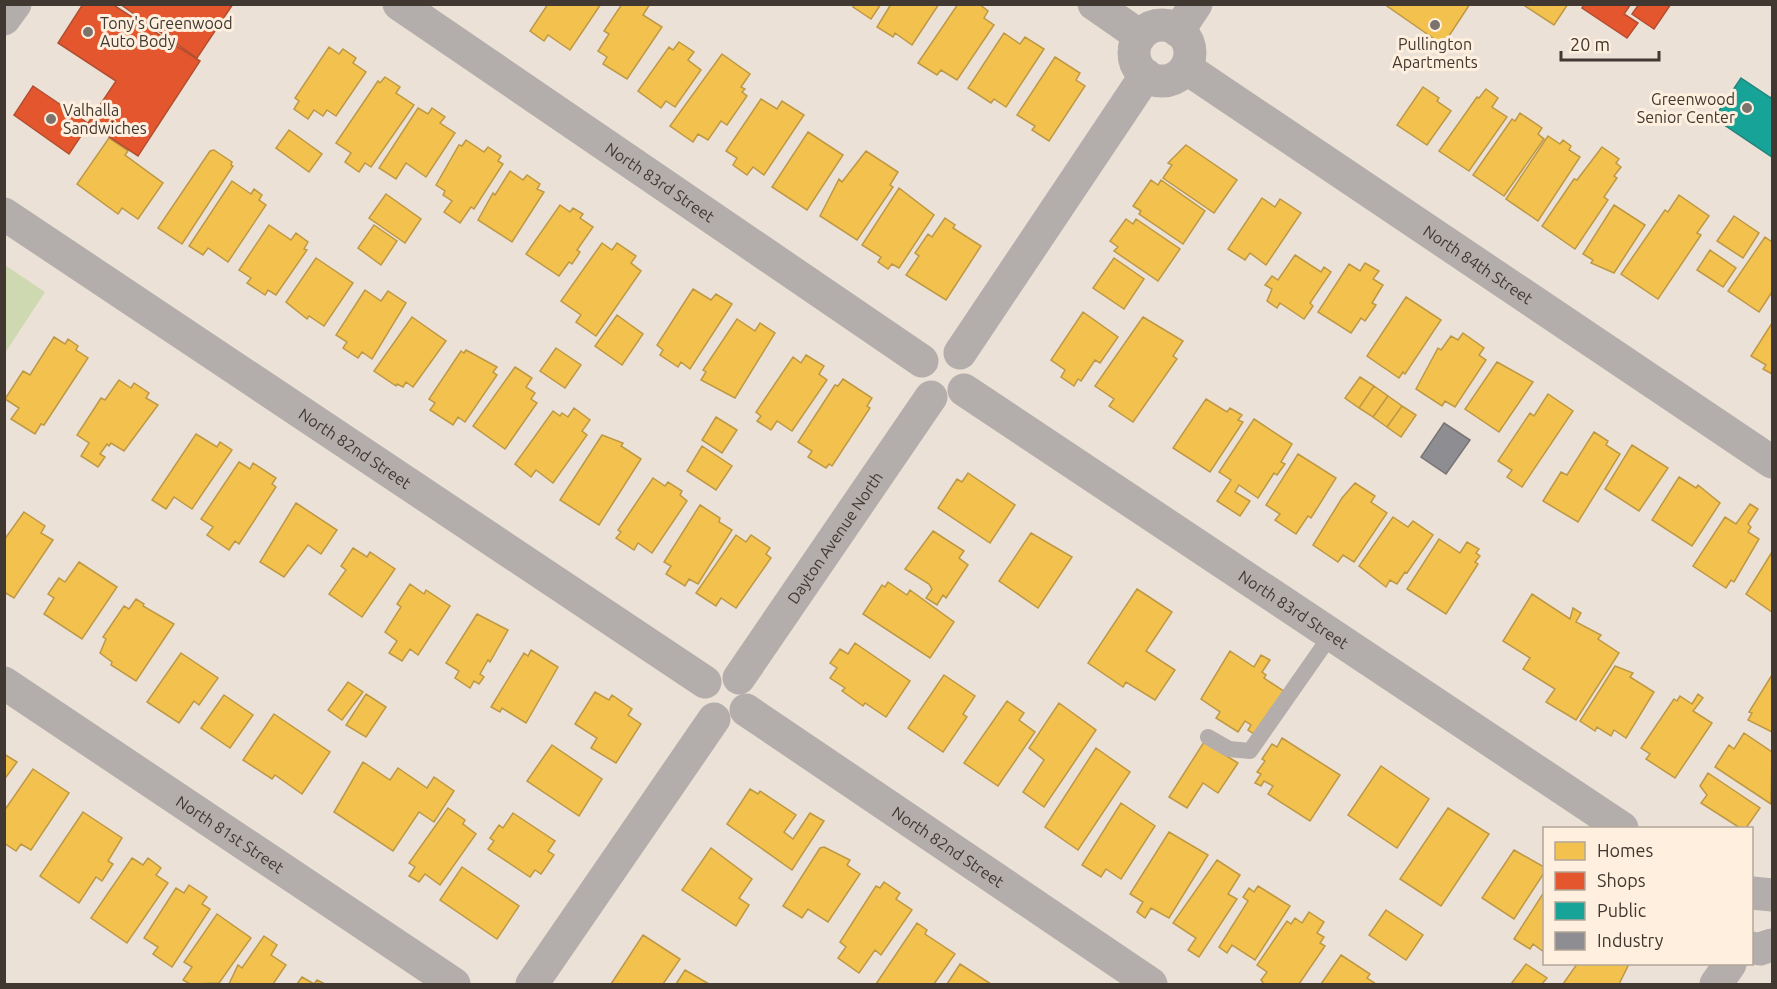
<svg xmlns="http://www.w3.org/2000/svg" width="1777" height="989" font-family="Ubuntu,sans-serif">
	<style>
		.green { fill: #ced9b1 }
		.homes { fill: #f2c14e; stroke: #bd9845; stroke-width: 1.5 }
		.shops { fill: #e4572e; stroke: #b34e2f; stroke-width: 1.5 }
		.public { fill: #17a398; stroke: #238379; stroke-width: 1.5 }
		.industry { fill: #8d8d92; stroke: #767475; stroke-width: 1.5 }
		.lines { fill: none; stroke-linecap: round; stroke-linejoin: round }
		.service { stroke: #b3aeab; stroke-width: 16 }
		.minor { stroke: #b3aeab; stroke-width: 33 }
		.tertiary { stroke: #b3aeab; stroke-width: 33 }
		.poi-dot { fill: #7c736b; stroke: #ffefdf; stroke-width: 2 }
		.labels { text-anchor: middle; stroke-width: 6; stroke-linejoin: round; paint-order: stroke }
		.poi-label { font-size: 16px; fill: #403831; stroke: #ffefdf; text-anchor: start }
		.street-label { font-size: 16px; fill: #403831; stroke: #ffefdf }
	</style>
	<rect width="100%" height="100%" fill="#ece1d6"/>
	<path class="green" d="M5,265L45,292L5,353Z"/>
	<path class="homes" d="M548,4H601L570,50L548,35L544,41L530,31Z
		M622,4H650L643,15L662,27L627,79L603,64L607,57L598,51L609,34L604,31Z
		M854,4H881L871,19L853,7Z
		M891,4H939L912,45L895,33L893,37L877,27Z
		M958,4H979L988,11L984,18L994,25L957,80L941,70L937,75L918,63Z
		M1384,4H1470L1443,45Z
		M1522,4H1568L1554,25Z
		M1004,33L1020,44L1025,37L1044,49L1006,107L994,99L991,103L968,88Z
		M679,42L694,52L688,60L701,70L675,107L666,101L661,108L638,91L669,47L673,50Z
		M329,47L339,54L343,49L356,58L353,63L366,72L336,116L327,110L323,116L314,110L308,119L294,109L299,101L295,98Z
		M722,54L750,74L741,87L745,89L742,92L747,96L727,125L721,121L708,140L698,134L693,142L670,126Z
		M1055,57L1080,73L1076,80L1085,86L1049,141L1032,130L1035,126L1017,115Z
		M385,77L400,87L396,93L414,105L371,167L365,163L359,172L345,162L351,153L336,143L378,81L380,83Z
		M1423,87L1439,98L1437,101L1451,111L1427,145L1397,125Z
		M1486,89L1498,98L1492,107L1507,117L1469,171L1439,151L1477,97L1479,98Z
		M761,99L777,109L782,101L804,115L764,175L753,167L747,175L733,165L737,158L726,151Z
		M418,108L428,114L432,108L445,117L440,123L455,133L426,177L406,163L396,179L379,168Z
		M1520,113L1542,128L1538,134L1544,139L1504,196L1473,175L1512,119L1515,121Z
		M289,130L322,154L309,172L276,148Z
		M808,132L843,155L807,210L772,187Z
		M1548,136L1560,144L1563,140L1571,146L1569,150L1580,157L1538,221L1506,199Z
		M109,138L128,151L125,155L163,183L138,219L122,208L118,214L77,184Z
		M466,140L484,152L488,147L501,156L498,161L503,164L474,209L471,207L460,223L444,212L452,201L443,195L445,191L436,185L459,145L462,146Z
		M1186,145L1237,180L1214,213L1163,178L1172,165L1168,163Z
		M1602,147L1619,159L1616,163L1621,167L1614,176L1617,178L1604,197L1608,200L1575,249L1542,226L1574,179L1577,180Z
		M214,150L232,162L231,165L233,166L182,244L158,228L210,151Z
		M866,151L898,172L890,185L893,187L857,240L820,216L839,179L842,182Z
		M510,171L523,180L527,175L540,184L537,189L544,192L512,242L478,220L493,193L495,195Z
		M1151,180L1158,185L1161,180L1205,211L1183,244L1139,214L1141,211L1133,206Z
		M232,181L251,194L254,189L262,195L259,200L266,205L228,262L208,248L203,255L189,246Z
		M899,188L934,215L899,268L892,264L888,269L878,262L881,257L862,245Z
		M386,194L421,219L405,243L369,218Z
		M1679,195L1709,216L1697,233L1701,235L1658,299L1621,274L1665,210L1668,212Z
		M1262,198L1275,207L1280,199L1301,213L1266,265L1250,253L1245,260L1228,249Z
		M560,205L570,212L573,208L583,214L580,218L593,227L577,250L580,252L572,264L569,262L559,276L526,254Z
		M1614,205L1645,225L1614,273L1591,263L1593,260L1583,254Z
		M1734,216L1759,233L1743,258L1717,241Z
		M945,218L955,225L953,228L981,246L946,300L906,275L919,256L915,253L928,234L932,237Z
		M1126,219L1133,224L1136,219L1180,249L1158,281L1114,251L1118,247L1110,241Z
		M269,225L291,240L296,233L308,242L304,249L307,250L276,295L268,290L265,295L247,283L251,278L239,270Z
		M374,225L397,241L381,265L358,248Z
		M1765,237L1772,242V292L1759,312L1728,291Z
		M602,243L612,250L617,243L636,256L631,263L641,271L596,336L576,322L581,315L561,301Z
		M1710,250L1736,268L1723,287L1697,270Z
		M1295,255L1321,272L1324,267L1331,272L1310,303L1313,306L1304,319L1280,303L1277,308L1267,301L1272,289L1265,285L1272,276L1278,280Z
		M316,258L353,283L324,326L309,316L307,319L286,302Z
		M1114,258L1144,279L1124,309L1093,288Z
		M1365,263L1379,271L1373,279L1383,285L1372,303L1376,305L1365,321L1361,318L1351,333L1318,312L1349,264L1360,271Z
		M693,289L711,300L716,294L732,304L690,369L681,362L678,367L660,355L663,350L657,345Z
		M365,290L381,301L388,291L406,303L372,359L362,352L358,358L343,348L347,342L336,335Z
		M1406,297L1441,320L1405,374L1403,372L1399,378L1367,356Z
		M1083,312L1118,337L1100,363L1095,360L1081,381L1078,379L1074,386L1061,377L1065,370L1051,360Z
		M617,315L643,334L622,365L595,346Z
		M412,317L446,341L413,387L406,382L403,387L397,384L396,386L374,371Z
		M1143,317L1183,341L1173,356L1177,359L1133,422L1109,406L1114,399L1095,386Z
		M737,319L755,331L760,323L775,333L735,398L701,380L706,372L703,370Z
		M1772,323V374L1763,369L1766,365L1751,356Z
		M1463,333L1484,348L1479,355L1486,360L1455,407L1445,401L1442,406L1416,389L1438,348L1441,350L1451,336L1458,340Z
		M54,337L65,344L68,339L78,346L76,350L88,358L44,425L41,424L35,434L11,419L19,408L5,399L23,371L30,375Z
		M556,348L581,365L565,388L540,371Z
		M466,350L497,367L493,372L497,375L465,422L458,417L453,425L430,410L435,403L429,399L461,351L464,353Z
		M806,355L824,366L819,374L827,380L792,431L777,421L771,430L757,421L761,416L756,412L793,357L801,363Z
		M1497,362L1533,382L1499,432L1465,409Z
		M515,367L532,378L526,387L535,393L531,399L537,403L505,449L473,426Z
		M1360,377L1374,386L1359,408L1345,398Z
		M843,379L872,398L867,406L870,408L832,466L829,464L826,468L808,457L812,451L798,442L835,385L838,386Z
		M119,380L131,388L134,383L149,393L146,398L158,405L124,451L111,443L109,446L107,444L100,454L105,457L98,467L81,456L89,443L77,435L101,398L105,400Z
		M1374,386L1388,396L1373,417L1359,408Z
		M1548,394L1573,411L1522,487L1507,477L1512,470L1498,461L1530,413L1534,416Z
		M1388,396L1402,406L1387,427L1373,417Z
		M1206,399L1227,412L1230,408L1242,415L1238,420L1243,422L1210,472L1173,448Z
		M1402,406L1416,415L1401,437L1387,427Z
		M574,408L590,420L582,431L587,435L553,483L536,470L531,477L515,464L553,411L560,416L562,413L568,417Z
		M716,417L737,430L722,453L702,440Z
		M1254,419L1292,444L1281,462L1285,464L1277,475L1274,473L1258,498L1239,485L1235,492L1250,501L1240,516L1217,501L1231,480L1219,472Z
		M1594,432L1608,441L1606,445L1620,454L1578,522L1543,501L1561,472L1567,475Z
		M196,434L217,447L220,442L232,450L192,509L174,497L166,509L152,500Z
		M602,435L623,443L621,446L641,459L599,525L560,500Z
		M1632,445L1668,468L1639,511L1605,489Z
		M702,446L732,466L716,490L687,471Z
		M1298,454L1336,478L1311,518L1308,516L1296,534L1275,520L1280,514L1266,505Z
		M239,462L250,469L253,463L276,478L272,484L276,487L239,544L235,541L229,550L207,535L213,527L201,519Z
		M968,473L1015,505L990,543L938,508L957,479L962,482Z
		M1679,477L1696,488L1698,485L1720,503L1692,546L1652,520Z
		M653,478L665,486L668,482L682,491L680,495L687,501L652,553L638,543L634,550L616,538L621,532L618,530Z
		M1355,483L1375,496L1371,502L1387,513L1354,562L1343,555L1338,562L1313,545L1342,498Z
		M296,503L337,530L321,554L308,545L284,577L260,562Z
		M1750,504L1758,509L1748,524L1751,527L1748,532L1759,539L1734,582L1731,580L1726,588L1693,566L1725,517L1736,524Z
		M700,505L720,518L719,522L732,530L698,584L689,579L685,586L666,574L671,566L664,562Z
		M24,512L45,526L41,533L53,540L14,598L4,592V540Z
		M1393,517L1408,527L1413,521L1433,535L1407,573L1405,572L1397,584L1390,580L1386,587L1359,566Z
		M933,531L964,551L959,558L968,565L946,598L943,595L937,605L926,598L932,589L929,584L905,569Z
		M1031,533L1072,557L1038,608L999,581Z
		M736,535L746,542L751,535L770,548L766,554L771,558L736,608L721,598L716,606L696,593Z
		M1439,539L1460,553L1467,542L1479,549L1476,553L1480,556L1475,562L1478,564L1446,614L1407,589Z
		M353,548L367,557L370,552L395,569L362,617L329,594L346,570L341,566Z
		M1772,552V612L1746,594Z
		M79,562L117,587L82,639L44,614L54,598L48,594L59,578L65,582Z
		M888,582L907,595L910,590L954,622L930,658L863,614L882,585L885,587Z
		M410,584L424,594L426,590L450,606L418,655L410,649L402,661L389,653L397,641L385,632L401,607L397,604Z
		M1137,589L1172,612L1146,651L1175,670L1155,700L1126,682L1123,687L1088,663Z
		M1532,594L1570,619L1573,608L1581,613L1576,622L1601,635L1598,639L1619,653L1576,720L1546,702L1555,689L1523,669L1530,658L1503,641Z
		M136,599L144,604L143,606L174,624L136,681L111,665L112,662L100,653L106,639L103,637L124,606L129,609Z
		M477,614L508,630L490,662L488,660L480,674L484,677L479,684L474,681L470,688L455,678L459,671L446,663Z
		M855,643L910,681L886,717L865,703L863,706L842,691L845,688L830,678L837,668L830,663L840,649L848,654Z
		M531,650L558,667L526,723L502,708L500,712L491,707L524,653L528,656Z
		M1230,651L1254,667L1261,655L1270,660L1262,672L1266,675L1264,678L1288,694L1254,734L1248,730L1251,725L1245,721L1238,732L1216,718L1220,712L1201,699Z
		M181,653L218,678L199,705L194,701L179,723L147,702Z
		M1615,666L1633,673L1630,677L1654,692L1626,738L1614,730L1611,736L1597,727L1595,731L1580,721Z
		M944,675L975,696L963,714L967,717L943,752L908,728Z
		M1772,675V732L1748,720L1752,713L1749,712Z
		M348,682L363,692L342,720L328,710Z
		M595,692L609,700L612,695L632,709L628,715L641,724L616,763L591,748L597,738L575,724Z
		M366,694L386,707L366,737L346,725Z
		M1698,694L1703,698L1693,711L1712,723L1675,778L1646,759L1650,754L1641,748L1674,699L1677,701L1680,696L1692,704Z
		M224,695L253,715L230,748L201,728Z
		M1007,701L1024,713L1019,720L1035,732L998,786L964,763Z
		M1059,703L1096,730L1044,807L1023,792L1044,760L1029,748Z
		M274,714L330,752L302,794L275,775L272,779L243,760Z
		M1744,733L1772,752L1771,804L1715,767L1729,745L1734,749Z
		M1282,738L1340,775L1310,821L1268,794L1273,786L1264,781L1261,786L1255,783L1261,774L1257,772L1265,761L1262,759L1272,744L1277,747Z
		M1204,742L1238,763L1218,793L1203,783L1187,808L1169,797Z
		M552,745L602,779L579,816L527,781Z
		M1096,748L1130,772L1078,850L1045,827Z
		M4,754L17,762L4,780Z
		M363,762L390,780L398,768L427,788L434,777L454,791L434,822L419,812L393,851L334,812Z
		M1381,766L1429,799L1397,848L1348,815Z
		M33,769L69,793L31,850L21,844L16,851L4,843V811Z
		M1708,773L1760,808L1746,828H1740L1701,803L1707,795L1700,786Z
		M750,789L758,794L760,791L796,815L784,832L793,839L810,813L824,821L792,870L727,824Z
		M1121,803L1155,826L1121,879L1106,869L1101,877L1082,865Z
		M448,808L465,820L463,824L476,834L440,885L425,874L419,882L409,876L415,867L409,863Z
		M1448,808L1489,834L1441,906L1400,879Z
		M83,812L122,838L108,861L113,864L102,881L96,877L79,903L40,876Z
		M513,813L555,841L548,851L554,855L541,874L535,870L530,877L488,849L494,841L490,838L499,825L503,828Z
		M1169,832L1208,855L1169,918L1151,908L1145,918L1137,912L1143,902L1130,894Z
		M824,847L850,860L847,865L860,874L828,922L808,909L802,918L783,906L820,848Z
		M711,848L752,879L739,898L749,905L736,926L682,890Z
		M1514,850L1544,867V873L1514,919L1482,898Z
		M132,858L143,865L148,858L161,868L156,875L168,883L127,943L91,918Z
		M1217,860L1240,875L1228,894L1237,899L1199,957L1188,950L1196,938L1173,923Z
		M462,867L519,906L497,939L440,900Z
		M884,882L900,893L896,899L912,910L881,955L875,950L859,973L838,958L846,947L840,942L876,886L880,888Z
		M189,885L207,897L202,904L210,909L172,967L153,954L158,947L144,938L176,888L184,893Z
		M1258,886L1290,906L1255,960L1232,945L1227,953L1219,947L1248,901L1243,897L1249,888L1254,892Z
		M1544,892V952L1533,944L1530,949L1514,939Z
		M1386,910L1423,935L1406,960L1369,935Z
		M1309,912L1324,922L1317,933L1324,937L1320,943L1325,946L1299,984H1264L1261,980L1267,972L1257,965L1287,921L1291,924L1295,918L1302,923Z
		M217,914L251,938L219,983L190,984L183,980L192,967L184,962Z
		M917,923L927,930L925,934L955,954L934,984H876Z
		M643,935L680,959L663,984H611Z
		M264,936L277,945L271,955L286,965L273,984H229L238,965L242,968Z
		M1341,955L1370,974L1367,978L1376,984H1321Z
		M960,964L991,984H947Z
		M1526,964L1547,978L1542,984H1511Z
		M1577,964H1629L1619,984H1563Z
		M685,970L709,984H676Z
		M302,977L314,984L317,980L325,984H297Z"/>
	<path class="shops" d="M83,4H112L200,61L138,156L88,123L116,81L58,43Z
		M120,4H233L197,58Z
		M1584,4H1631L1624,14L1638,23L1627,38L1582,8Z
		M1639,4H1671L1654,29L1632,14Z
		M33,86L89,124L69,154L14,115Z"/>
	<path class="public" d="M1741,78L1771,98L1772,95V157L1714,118Z"/>
	<path class="industry" d="M1444,423L1470,440L1446,474L1421,457Z"/>
	<g class="lines">
		<path class="service" d="M1208,737L1229,749L1250,751L1331,635"/>
		<g class="minor">
			<path id="s1" d="M399,4L922,361"/>
			<path d="M1094,4L1140,36"/>
			<circle cx="1162" cy="53" r="28"/>
			<path d="M1178,31L1196,4"/>
			<path id="s2" d="M1186,68L1772,462"/>
			<path id="s3" d="M4,214L705,682"/>
			<path d="M960,353L1146,75"/>
			<path id="s4" d="M964,390L1622,828"/>
			<path id="s5" d="M739,678L931,397"/>
			<path id="s6" d="M4,683L454,984"/>
			<path id="s7" d="M746,710L1151,984"/>
			<path d="M1752,893L1772,895"/>
			<path d="M1752,948L1760,949L1772,945"/>
			<path d="M532,984L714,719"/>
			<path d="M1716,984L1730,964"/>
		</g>
		<path class="tertiary" d="M4,19L15,4"/>
	</g>
	<g class="poi-dot">
		<circle cx="1435" cy="25" r="6"/>
		<circle cx="88" cy="32" r="6"/>
		<circle cx="1747" cy="108" r="6"/>
		<circle cx="51" cy="119" r="6"/>
	</g>
	<g class="labels">
		<g class="poi-label">
			<text x="100" y="29">Tony's Greenwood<tspan x="100" dy="18">Auto Body</tspan></text>
			<text x="1435" y="50" text-anchor="middle">Pullington<tspan x="1435" dy="18">Apartments</tspan></text>
			<text x="1735" y="105" text-anchor="end">Greenwood<tspan x="1735" dy="18">Senior Center</tspan></text>
			<text x="63" y="116">Valhalla<tspan x="63" dy="18">Sandwiches</tspan></text>
		</g>
		<g class="street-label">
			<text dy="6" stroke="none"><textPath href="#s1" startOffset="316">North 83rd Street</textPath></text>
			<text dy="6" stroke="none"><textPath href="#s2" startOffset="352">North 84th Street</textPath></text>
			<text dy="6" stroke="none"><textPath href="#s3" startOffset="422">North 82nd Street</textPath></text>
			<text dy="6" stroke="none"><textPath href="#s5" startOffset="170">Dayton Avenue North</textPath></text>
			<text dy="6" stroke="none"><textPath href="#s4" startOffset="396">North 83rd Street</textPath></text>
			<text dy="6" stroke="none"><textPath href="#s6" startOffset="272">North 81st Street</textPath></text>
			<text dy="6" stroke="none"><textPath href="#s7" startOffset="244">North 82nd Street</textPath></text>
		</g>
	</g>
	<rect width="1777" height="989" fill="none" stroke="#403831" stroke-width="12"/>
	<rect x="1543" y="827" width="210" height="138" fill="#ffefdf" stroke="#b3a699" stroke-width="1.5"/>
	<rect x="1555" y="842" width="30" height="18" fill="#f2c14e" stroke="#b3a699" stroke-width="1.5"/>
	<text x="1597" y="857" font-size="18" fill="#403831">Homes</text>
	<rect x="1555" y="872" width="30" height="18" fill="#e4572e" stroke="#b3a699" stroke-width="1.5"/>
	<text x="1597" y="887" font-size="18" fill="#403831">Shops</text>
	<rect x="1555" y="902" width="30" height="18" fill="#17a398" stroke="#b3a699" stroke-width="1.5"/>
	<text x="1597" y="917" font-size="18" fill="#403831">Public</text>
	<rect x="1555" y="932" width="30" height="18" fill="#8d8d92" stroke="#b3a699" stroke-width="1.5"/>
	<text x="1597" y="947" font-size="18" fill="#403831">Industry</text>
	<path d="M1561 51v9h98v-9" fill="none" stroke="#403831" stroke-width="3"/>
	<text x="1570" y="51" font-size="18" fill="#403831" stroke="#ffefdf" stroke-width="4.5" paint-order="stroke">20 m</text>
</svg>
